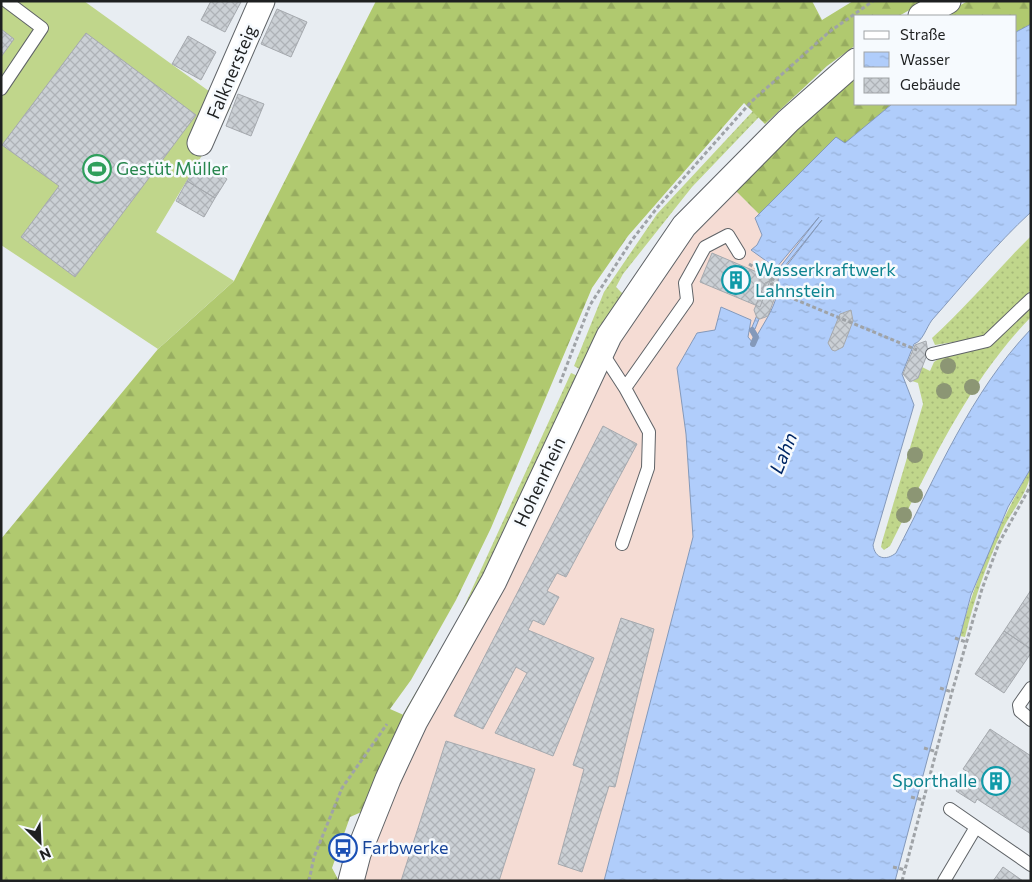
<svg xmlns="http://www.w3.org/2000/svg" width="1032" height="882" font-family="Commissioner,sans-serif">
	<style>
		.industrial { fill: #f5dcd4 }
		.grass { fill: url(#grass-dots) }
		.forest { fill: url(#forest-firs) }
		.garden { fill: #c0d68b }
		.water { fill: url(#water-ripples); stroke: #8499ba }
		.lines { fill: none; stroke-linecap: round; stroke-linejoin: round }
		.stream { stroke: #8499ba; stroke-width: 6 }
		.building { fill: url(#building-cross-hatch); stroke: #a5a9ae }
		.lane-casing { stroke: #5f6367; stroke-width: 14 }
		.street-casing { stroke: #5f6367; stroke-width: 27 }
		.path { stroke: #9fa3a7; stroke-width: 3; stroke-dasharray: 4 2.5; stroke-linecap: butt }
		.lane { stroke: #fff; stroke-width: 12 }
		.street { stroke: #fff; stroke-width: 25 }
		.tree { fill: #8c9674 }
		.labels { text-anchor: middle; stroke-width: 5; stroke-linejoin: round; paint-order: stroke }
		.street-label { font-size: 18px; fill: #1e2021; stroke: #f6fafe }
		.leisure-label { font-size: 18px; fill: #27864d; stroke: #f6fafe; text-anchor: start }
		.culture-label { font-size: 18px; fill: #0d838f; stroke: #f6fafe; text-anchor: start }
		.transit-label { font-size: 18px; fill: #164399; stroke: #f6fafe; text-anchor: start }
		.water-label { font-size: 19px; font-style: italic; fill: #002766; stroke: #f6fafe }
	</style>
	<defs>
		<pattern id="grass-dots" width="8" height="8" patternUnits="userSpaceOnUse" patternTransform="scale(1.25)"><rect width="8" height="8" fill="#c0d68b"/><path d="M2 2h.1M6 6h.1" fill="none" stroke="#a5b778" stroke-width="1.8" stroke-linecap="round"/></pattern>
		<pattern id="forest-firs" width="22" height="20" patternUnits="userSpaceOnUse" patternTransform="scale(1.25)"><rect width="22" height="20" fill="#b0c96f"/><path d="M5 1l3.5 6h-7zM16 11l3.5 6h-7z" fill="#97ac60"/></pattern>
		<pattern id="water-ripples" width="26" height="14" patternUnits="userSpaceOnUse" patternTransform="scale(1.25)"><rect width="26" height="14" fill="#b0cdfb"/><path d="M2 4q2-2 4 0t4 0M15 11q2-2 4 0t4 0" fill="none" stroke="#97b0d7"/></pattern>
		<pattern id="building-cross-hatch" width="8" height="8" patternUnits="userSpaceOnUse" patternTransform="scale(1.25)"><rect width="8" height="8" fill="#cbd0d5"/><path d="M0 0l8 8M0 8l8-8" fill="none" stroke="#aeb2b7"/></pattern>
	</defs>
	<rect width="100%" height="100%" fill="#e8edf2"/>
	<path class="industrial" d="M732,187L759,214L755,218L762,235L757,245L752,250L776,267L819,216L822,220L778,277L779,290L769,316L753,343L748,337L751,320L721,307L715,330L677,368L686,434L693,537L604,881H362L370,853L422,726L622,335L673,255Z"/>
	<path class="grass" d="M753,111L759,117L692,187L623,274L616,287L624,295L583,371L574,366L604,292L657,214Z
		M1031,236V290L985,337L935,345L932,338C967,306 997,270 1031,236Z
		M1031,304V317C967,383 930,466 890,546L884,550L881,547L882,542L923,404L918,383L912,381L918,378L922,367L930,371L934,362L940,358L987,346L997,340Z
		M571,373L580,377L518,513L406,716L403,714L456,624Z
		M1031,468C1031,490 1011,511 1002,531C986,565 974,600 965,637L960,636C976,576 1000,521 1031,468Z"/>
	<path class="forest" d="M376,1H812L822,20L853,1H925L899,16H856V45L827,66L765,124L744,103L628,236L592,288L491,528L456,600L411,680L390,709L406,716L366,810L350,817L332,868L339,881H1V539L158,349L234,281Z
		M968,1H1031V24L1016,32V16H940Z
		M856,72V104H892L845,144L836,137L759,214L732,187Z"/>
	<path class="garden" d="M1,1H84L231,107L156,232L234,281L158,349L1,245Z"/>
	<path class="water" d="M1031,24V212C995,245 964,284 932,320C926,328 923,341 914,344L902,374L914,405L873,545C875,559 886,561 896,553C937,475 970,393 1031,329V468L1008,507L971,595L895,881H604L693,537L686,434L677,368L697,333L715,330L721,307L751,320L748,337L753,343C764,321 781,302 778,277L822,220L776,277L755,329L750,332L773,276L819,217L776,268L751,250L757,245L762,235L755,218L836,137L845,143L892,104H1016V32Z"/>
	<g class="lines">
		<path class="stream" d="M752,330L756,337L753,344"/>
	</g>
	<path class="building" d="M211,1L241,2L225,32L201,20Z
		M277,9L307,22L291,57L261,44Z
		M1,29L14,39L1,57Z
		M86,33L196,115L75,277L21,237L59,186L2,145Z
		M188,36L216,52L201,80L172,64Z
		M238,94L264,104L251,136L226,126Z
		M199,162L227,179L215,198L187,181Z
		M187,181L215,198L204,217L176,201Z
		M712,253L771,278L760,307L700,282Z
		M777,278L778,289L768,316L760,319L757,318L754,310L765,283Z
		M851,310L853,321L843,347L835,351L832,350L828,343L840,314Z
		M926,341L928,352L918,378L910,382L903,374L915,345Z
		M603,426L637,444L566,577L557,573L547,591L559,597L544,625L533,620L528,630L594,658L553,756L495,733L527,673L516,667L483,729L454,716Z
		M1031,590V649L1004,631Z
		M621,618L654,629L615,787L609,786L582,872L558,864L584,769L573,765Z
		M1004,631L1031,649V653L1004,693L975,674Z
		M990,729L1031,756V834L977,799L975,803L956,791L968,772L963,769Z
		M446,741L535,769L499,881H401Z
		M1003,867L1023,881H993Z"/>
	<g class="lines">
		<defs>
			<path id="lane" d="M1,89L42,28L6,1
				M601,351L625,388L687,300L685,283L705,247L728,235L739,253
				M932,354L987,341L1031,299
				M622,544L648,468L649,432L625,388
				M1031,688L1019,705L1020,711L1031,720
				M950,809L1031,865
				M944,881L976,827"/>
			<path id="street" d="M921,16L948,1
				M200,143L262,1
				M351,881L358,854L388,779L415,721L494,581L609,336L684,226L788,121L856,61"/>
		</defs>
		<use href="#lane" class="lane-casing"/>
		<use href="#street" class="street-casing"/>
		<path class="path" d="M749,264L773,279L770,289L917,350
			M560,383L590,305L632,240L657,208L751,102L829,32L873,1
			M955,638L966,642
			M940,688L952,692
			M924,748L937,752
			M911,797L923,800
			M893,867L905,870
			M309,881L314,857L342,788L387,724
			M902,881L952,692L982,589L999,543L1031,485"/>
		<use href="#lane" class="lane"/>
		<use href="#street" class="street"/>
	</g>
	<g class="tree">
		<circle cx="948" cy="366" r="8"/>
		<circle cx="972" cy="387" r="8"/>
		<circle cx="944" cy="391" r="8"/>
		<circle cx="915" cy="455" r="8"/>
		<circle cx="915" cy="495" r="8"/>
		<circle cx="904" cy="515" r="8"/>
	</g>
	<defs>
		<symbol id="stadium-ring" viewBox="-11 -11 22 22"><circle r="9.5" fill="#f6fafe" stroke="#2e9e5b" stroke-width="1.5"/><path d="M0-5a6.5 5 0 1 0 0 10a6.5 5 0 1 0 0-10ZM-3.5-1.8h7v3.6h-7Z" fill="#2e9e5b"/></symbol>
		<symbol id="building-ring" viewBox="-11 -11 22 22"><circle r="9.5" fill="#f6fafe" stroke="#0f9aa8" stroke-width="1.5"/><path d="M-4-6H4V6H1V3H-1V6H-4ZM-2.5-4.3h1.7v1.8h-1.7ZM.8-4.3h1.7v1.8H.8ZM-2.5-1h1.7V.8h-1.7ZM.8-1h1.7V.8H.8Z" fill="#0f9aa8"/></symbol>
		<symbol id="bus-ring" viewBox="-11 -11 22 22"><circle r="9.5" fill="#f6fafe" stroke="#1a4fb4" stroke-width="1.5"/><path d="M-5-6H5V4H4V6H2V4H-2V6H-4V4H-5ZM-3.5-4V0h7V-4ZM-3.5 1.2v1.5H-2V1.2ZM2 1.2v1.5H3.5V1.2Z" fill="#1a4fb4"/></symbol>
	</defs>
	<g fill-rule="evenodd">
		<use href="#stadium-ring" x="81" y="153" width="32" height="32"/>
		<use href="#building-ring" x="720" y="264" width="32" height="32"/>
		<use href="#building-ring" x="980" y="765" width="32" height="32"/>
		<use href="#bus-ring" x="327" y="832" width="32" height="32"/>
	</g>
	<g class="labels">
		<g class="street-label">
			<text transform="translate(232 72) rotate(-67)" y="6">Falknersteig</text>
			<text transform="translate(540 482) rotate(-65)" y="6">Hohenrhein</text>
		</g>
		<g class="leisure-label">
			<text x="116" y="175">Gestüt Müller</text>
		</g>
		<g class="culture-label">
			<text x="755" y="276">Wasserkraftwerk<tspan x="755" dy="21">Lahnstein</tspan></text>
			<text x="977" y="787" text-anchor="end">Sporthalle</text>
		</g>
		<g class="transit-label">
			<text x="362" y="854">Farbwerke</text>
		</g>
		<g class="water-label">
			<text transform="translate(783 453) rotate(-68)" y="7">Lahn</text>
		</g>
	</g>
	<rect width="1032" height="882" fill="none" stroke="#1e2021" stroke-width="5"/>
	<rect x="854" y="15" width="162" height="90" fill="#f6fafe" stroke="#a0a3a6"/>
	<rect x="864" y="31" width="25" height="8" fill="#ffffff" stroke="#a0a3a6"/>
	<text x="900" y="40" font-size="15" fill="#1e2021">Straße</text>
	<rect x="864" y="52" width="25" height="15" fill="url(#water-ripples)" stroke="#a0a3a6"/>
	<text x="900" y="65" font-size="15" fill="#1e2021">Wasser</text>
	<rect x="864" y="78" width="25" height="15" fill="url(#building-cross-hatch)" stroke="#a0a3a6"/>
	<text x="900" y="90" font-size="15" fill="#1e2021">Gebäude</text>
	<g transform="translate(40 842) rotate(156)" stroke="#f6fafe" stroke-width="4" paint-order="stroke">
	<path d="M0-4L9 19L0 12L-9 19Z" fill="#1e2021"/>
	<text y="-8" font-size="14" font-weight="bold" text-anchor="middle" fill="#1e2021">N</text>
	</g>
</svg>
